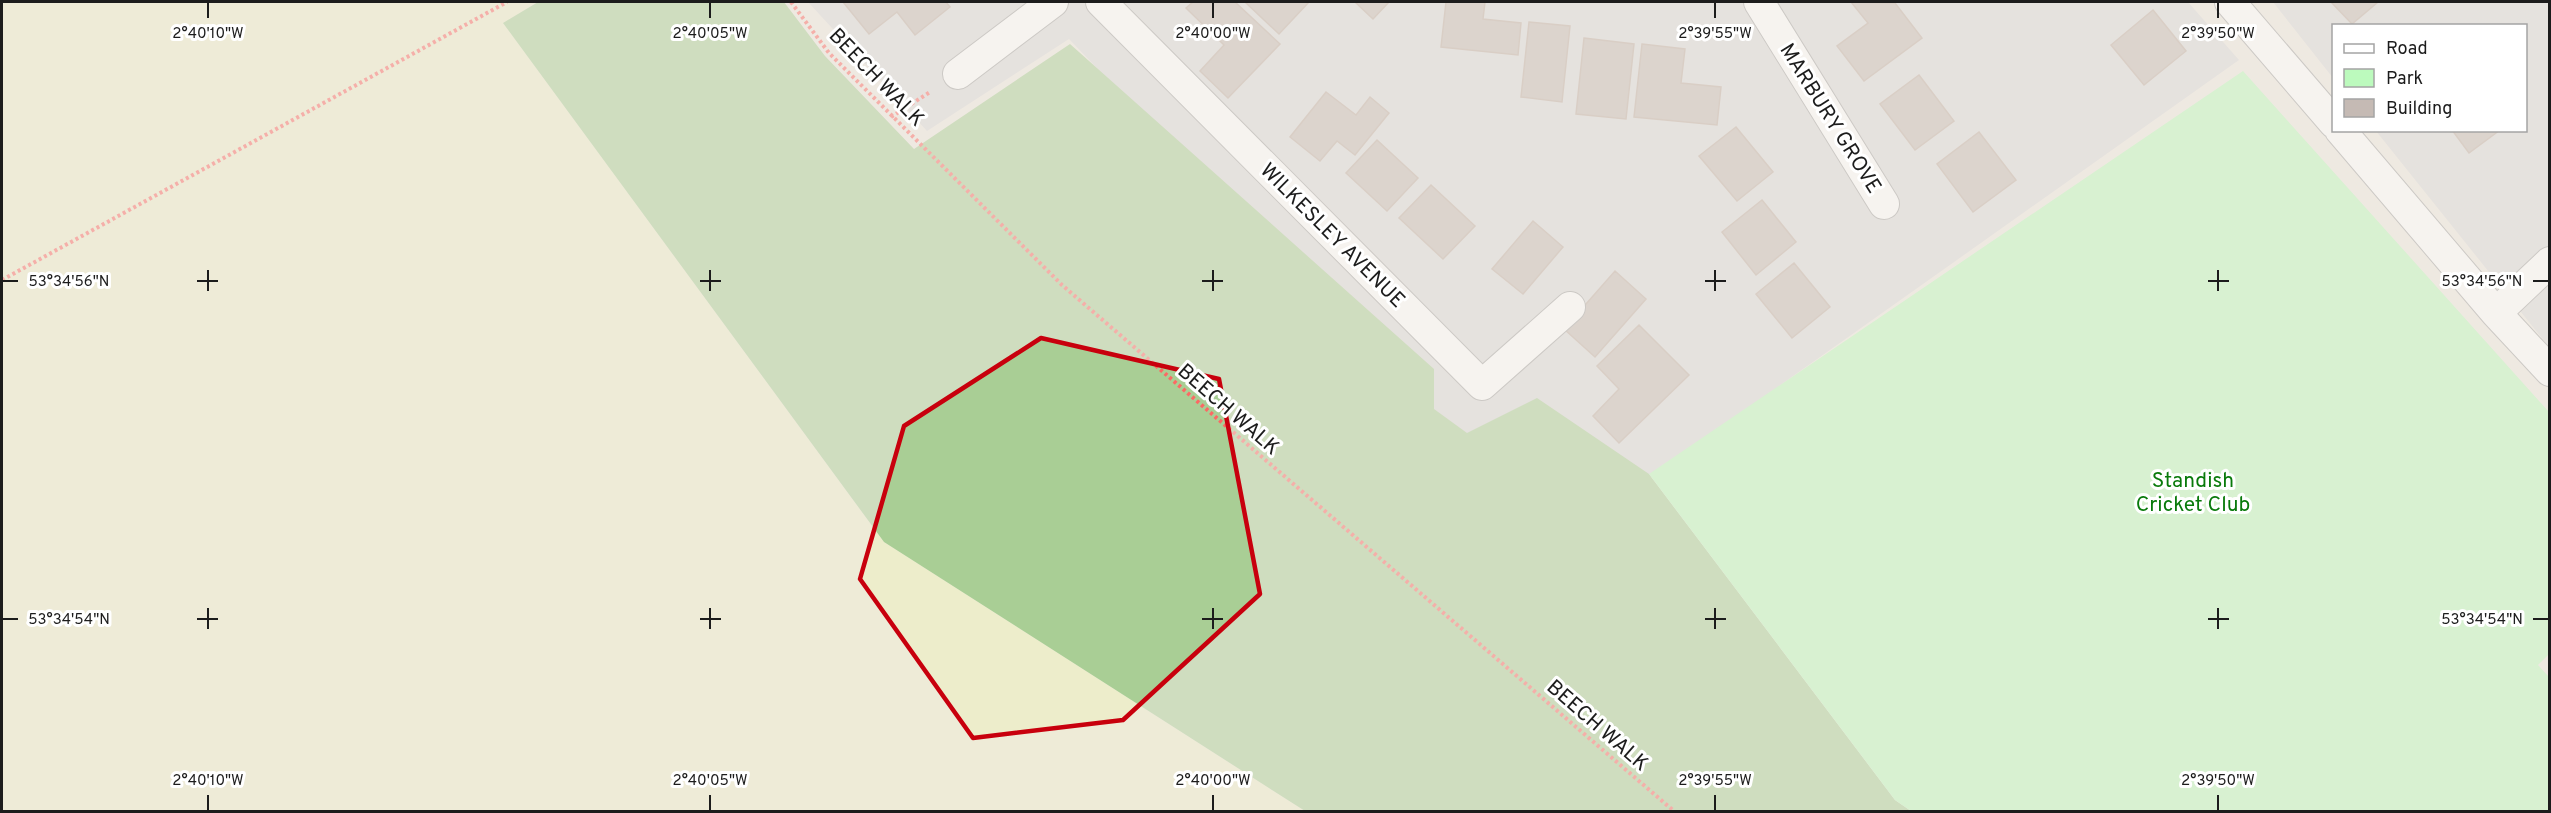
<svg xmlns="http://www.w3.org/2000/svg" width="2551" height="813" font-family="Overpass,sans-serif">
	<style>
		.residential { fill: #dad9d9 }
		.farmland { fill: #ededcb }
		.forest { fill: #a9ce95 }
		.park { fill: #bcfabd }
		.building { fill: #c5bab4; stroke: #bfaea3; stroke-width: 1.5 }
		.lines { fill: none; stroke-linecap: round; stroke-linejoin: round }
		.street-casing { stroke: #a3a3a3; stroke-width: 32 }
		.path { stroke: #fc6964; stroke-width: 4; stroke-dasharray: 3 3; stroke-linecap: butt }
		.street { stroke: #fff; stroke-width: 30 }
		.marked { fill: none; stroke: #c8000d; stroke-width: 4.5; stroke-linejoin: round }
		.ticks { fill: none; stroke: #1c1c1c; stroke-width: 2 }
		.labels { text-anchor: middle; stroke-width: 6; stroke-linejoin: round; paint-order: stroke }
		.street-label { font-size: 21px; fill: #1c1c1c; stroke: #fff }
		.park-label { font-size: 21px; fill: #097a0b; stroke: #fff }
		.ticks-label { font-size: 15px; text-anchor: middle; fill: #1c1c1c; stroke: #fff; stroke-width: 6; stroke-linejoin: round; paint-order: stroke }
	</style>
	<rect width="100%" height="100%" fill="#eee9e1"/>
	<path class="residential" d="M808,2H2188L2239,60L1531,562L1453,440L1069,39L927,131Z
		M2273,2H2549V347L2376,131L2526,130V26H2334L2333,78Z"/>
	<path class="farmland" d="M2,2H537L504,24L884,542L1305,811L2,812Z"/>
	<path class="forest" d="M538,2H784L825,56L914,149L1070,44L1434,369V409L1467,433L1537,398L1649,474L1895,800L1911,811H1305L884,542L503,23Z"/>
	<path class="park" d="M2243,71L2549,412L2550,653L2538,665L2549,677V811H1911L1895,800L1649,474Z"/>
	<path class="building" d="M843,2H946L950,7L915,35L897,12L869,34Z
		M1193,2H1235L1280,44L1228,98L1200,71L1224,45L1186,8Z
		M1245,2H1309L1279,34Z
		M1355,2H1389L1373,19Z
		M1446,2H1485L1483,19L1521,23L1518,55L1441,47Z
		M1851,2L1895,3L1922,38L1864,81L1837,46L1868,23Z
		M2331,2H2378L2352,24Z
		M2153,10L2186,51L2144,85L2111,45Z
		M1529,22L1570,26L1562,102L1521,97Z
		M1584,38L1634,44L1626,119L1576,114Z
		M1642,44L1685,49L1681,83L1721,87L1717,125L1634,117Z
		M1919,75L1954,121L1915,150L1880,104Z
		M1326,92L1356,115L1370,97L1389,113L1355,155L1337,141L1320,161L1290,137Z
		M1736,127L1773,172L1737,201L1699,156Z
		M2452,130H2500L2469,153Z
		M1979,132L2016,180L1973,212L1937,164Z
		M1377,140L1418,178L1387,211L1346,173Z
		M1431,185L1475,226L1443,259L1399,218Z
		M1762,200L1796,242L1756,275L1722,232Z
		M1533,221L1563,247L1523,294L1492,269Z
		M1794,263L1830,307L1792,338L1756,294Z
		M1615,271L1646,299L1595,357L1564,329Z
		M1639,325L1689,375L1619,443L1593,416L1619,389L1597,366Z"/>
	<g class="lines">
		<defs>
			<path id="street" d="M1101,2L1482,385L1570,307
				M1759,2L1884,204
				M2230,2L2334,123
				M958,74L1053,2
				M2340,130L2496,313L2550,371
				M2496,313L2550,262"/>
		</defs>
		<use href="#street" class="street-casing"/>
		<path class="path" d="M791,2L829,53L1062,285L1675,812
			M891,117L930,92
			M2,280L507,2"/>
		<use href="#street" class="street"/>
	</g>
	<path d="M0 0H2551V813H0ZM1041,338L1219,379L1260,594L1123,720L973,738L860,579L904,426Z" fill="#eee9e1" fill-opacity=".55" fill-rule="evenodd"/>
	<path class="marked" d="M1041,338L1219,379L1260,594L1123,720L973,738L860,579L904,426Z"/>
	<path class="ticks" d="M208,3V18M710,3V18M1213,3V18M1715,3V18M2218,3V18M208,270V291M710,270V291M1213,270V291M1715,270V291M2218,270V291M3,281H18M197,281H218M700,281H721M1202,281H1223M1705,281H1726M2208,281H2229M2533,281H2548M208,608V629M710,608V629M1213,608V629M1715,608V629M2218,608V629M3,619H18M197,619H218M700,619H721M1202,619H1223M1705,619H1726M2208,619H2229M2533,619H2548M208,795V810M710,795V810M1213,795V810M1715,795V810M2218,795V810"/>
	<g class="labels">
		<g class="street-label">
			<text transform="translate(877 77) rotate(46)" y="7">BEECH WALK</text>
			<text transform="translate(1831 118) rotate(58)" y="7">MARBURY GROVE</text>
			<text transform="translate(1333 235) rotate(45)" y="7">WILKESLEY AVENUE</text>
			<text transform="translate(1229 409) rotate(41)" y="7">BEECH WALK</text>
			<text transform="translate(1598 725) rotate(41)" y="7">BEECH WALK</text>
		</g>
		<g class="park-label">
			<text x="2193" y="487">Standish<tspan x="2193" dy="24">Cricket Club</tspan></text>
		</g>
	</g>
	<g class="ticks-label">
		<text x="208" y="38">2°40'10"W</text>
		<text x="710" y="38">2°40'05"W</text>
		<text x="1213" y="38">2°40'00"W</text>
		<text x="1715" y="38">2°39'55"W</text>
		<text x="2218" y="38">2°39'50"W</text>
		<text x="69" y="286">53°34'56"N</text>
		<text x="2482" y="286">53°34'56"N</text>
		<text x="69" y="624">53°34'54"N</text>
		<text x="2482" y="624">53°34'54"N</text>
		<text x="208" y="785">2°40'10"W</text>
		<text x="710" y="785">2°40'05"W</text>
		<text x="1213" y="785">2°40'00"W</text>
		<text x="1715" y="785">2°39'55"W</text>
		<text x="2218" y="785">2°39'50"W</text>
	</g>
	<rect width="2551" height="813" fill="none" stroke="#1c1c1c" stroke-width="6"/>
	<rect x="2332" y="24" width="195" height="108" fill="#ffffff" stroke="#a4a4a4" stroke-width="1.5"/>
	<rect x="2344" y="44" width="30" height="9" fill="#ffffff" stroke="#a4a4a4" stroke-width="1.5"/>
	<text x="2386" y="54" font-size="18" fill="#1c1c1c">Road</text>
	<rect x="2344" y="69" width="30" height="18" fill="#bcfabd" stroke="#a4a4a4" stroke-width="1.5"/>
	<text x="2386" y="84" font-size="18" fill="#1c1c1c">Park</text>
	<rect x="2344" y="99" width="30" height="18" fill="#c5bab4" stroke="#a4a4a4" stroke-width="1.5"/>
	<text x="2386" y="114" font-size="18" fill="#1c1c1c">Building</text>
</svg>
